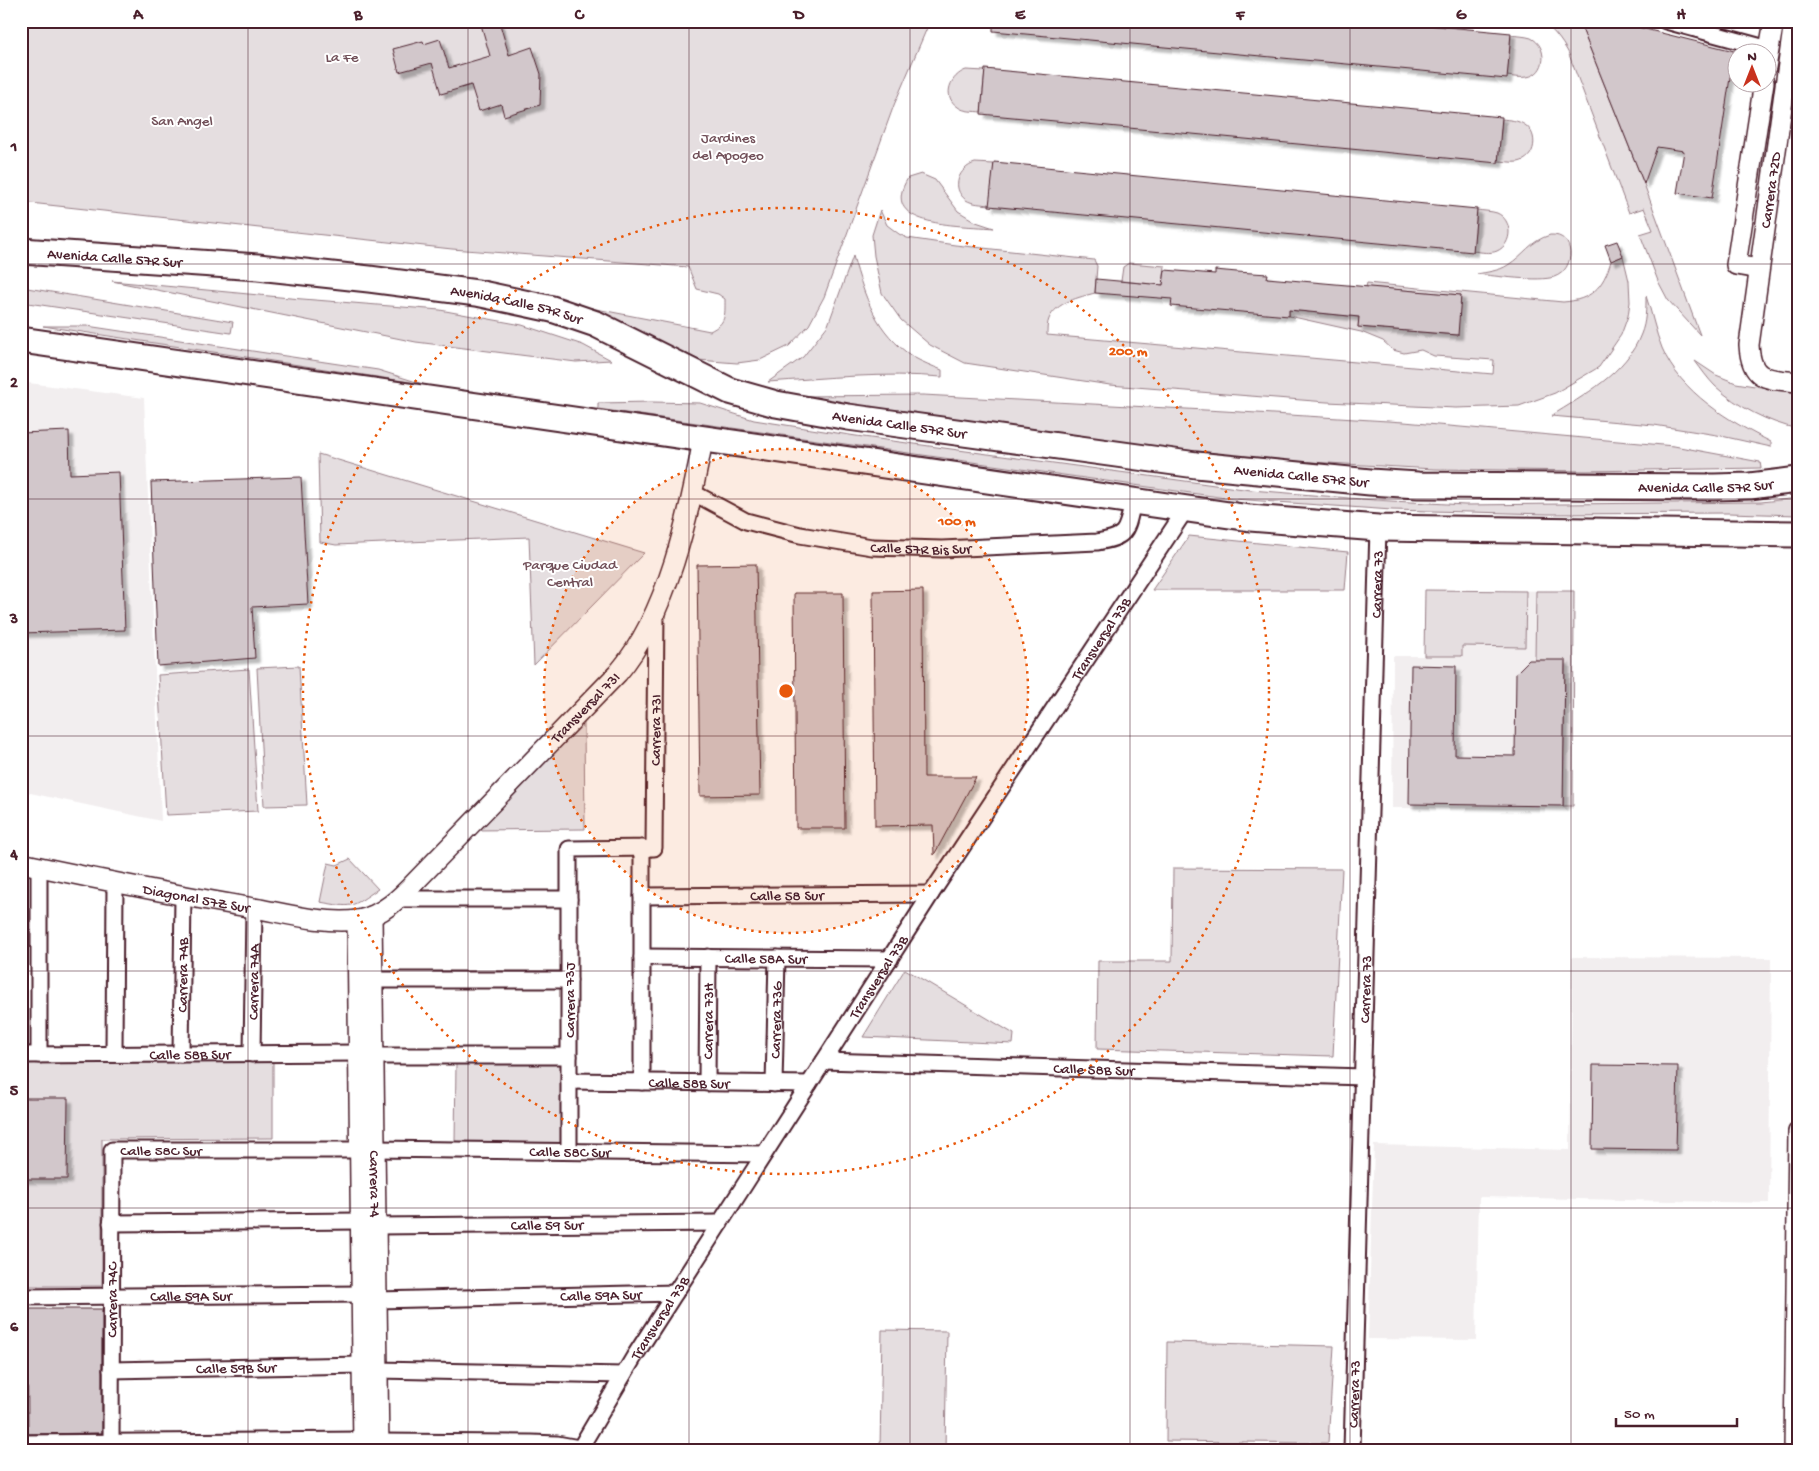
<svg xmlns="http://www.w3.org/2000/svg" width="1819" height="1471" font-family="'Gochi Hand',sans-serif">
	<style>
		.built { fill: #f2eeef }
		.green { fill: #e5dee0; stroke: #987e86 }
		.building { fill: #d2c7cb; stroke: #4a1f2b; filter: url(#shadow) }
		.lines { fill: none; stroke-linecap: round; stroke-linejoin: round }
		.minor-casing { stroke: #4a1f2b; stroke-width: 19 }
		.tertiary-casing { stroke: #4a1f2b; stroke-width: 22 }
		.trunk-casing { stroke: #4a1f2b; stroke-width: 29 }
		.minor { stroke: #fff; stroke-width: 15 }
		.tertiary { stroke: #fff; stroke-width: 19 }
		.trunk { stroke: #fff; stroke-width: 25 }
		.grid { fill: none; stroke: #4a1f2b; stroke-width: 1; stroke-opacity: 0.55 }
		.ring { fill: none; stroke: #e8590c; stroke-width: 2.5; stroke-dasharray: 2.5 5 }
		.labels { text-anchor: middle; stroke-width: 4; stroke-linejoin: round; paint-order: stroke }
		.park-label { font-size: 15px; fill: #714f58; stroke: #fff }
		.street-label { font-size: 15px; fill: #4a1f2b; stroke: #fff }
		.centre { fill: #e8590c; stroke: #fff; stroke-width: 2.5 }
		.ring-label { font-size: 15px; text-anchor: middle; font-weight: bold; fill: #e8590c; stroke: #fff; stroke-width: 4; stroke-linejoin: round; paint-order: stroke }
		.neatline { fill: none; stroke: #4a1f2b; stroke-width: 2 }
		.grid-label { font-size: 16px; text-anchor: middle; font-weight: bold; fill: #4a1f2b }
	</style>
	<defs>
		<filter id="shadow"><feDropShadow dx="4.5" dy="4.5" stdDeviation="1" flood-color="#0004"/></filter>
	</defs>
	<rect width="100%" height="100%" fill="#fff"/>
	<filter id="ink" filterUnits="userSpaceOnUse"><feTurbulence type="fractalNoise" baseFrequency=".02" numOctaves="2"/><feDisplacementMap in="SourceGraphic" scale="10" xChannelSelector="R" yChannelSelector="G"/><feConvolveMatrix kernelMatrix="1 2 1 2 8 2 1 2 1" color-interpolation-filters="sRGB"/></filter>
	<g filter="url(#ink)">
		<path class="built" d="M21,382L144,398L161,821L21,791Z
			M1425,590L1574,591L1573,809L1392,808L1393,656H1424Z
			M1572,957L1771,958L1769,1203L1479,1197L1476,1340L1368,1339L1374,1145L1570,1150Z"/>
		<path class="green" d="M21,21H930L894,105L824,297L809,325L789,346L760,360L737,363L698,360L591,308L710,331C726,323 725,317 725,299L718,294L697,289L688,267L452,249L21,202Z
			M1541,21H1579L1644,184L1700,335L1668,300L1658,281L1640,234L1653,230L1644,208L1629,213L1568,52C1561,40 1553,29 1541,21Z
			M1511,35C1517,36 1525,36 1531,38C1548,46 1547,74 1527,77C1521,78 1513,77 1507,76Z
			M966,70L985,71L981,112C974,111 964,112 958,107C941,96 951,75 966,70Z
			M1502,119C1509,120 1518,120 1525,125C1539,134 1536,159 1518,162C1511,163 1504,161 1498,161Z
			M975,163L994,164L990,205C982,204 972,204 966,200C950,188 959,168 975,163Z
			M921,174L935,180L958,211L976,222L994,228C965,225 876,229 908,178Z
			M880,210L887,225L899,234L907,238L955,245L1094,260L1097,266L1095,293C1080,297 1056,302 1049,319C1047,323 1047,331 1047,335L1493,374L1494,360L1434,356L1421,350L1404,353L1393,350L1383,341L1361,332L1289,316V310L1359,317L1358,327L1457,335L1461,295L1366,287L1367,283L1563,302C1591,300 1603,288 1611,261L1623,256L1629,281L1630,302L1628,316L1621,335L1599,367L1555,393L1519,406L1456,408L1327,402L1110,385L965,363L930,345L901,320L882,293L874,256L872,235Z
			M1477,210C1483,211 1491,211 1497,213C1513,220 1513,244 1497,251C1490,254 1481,252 1473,251Z
			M1550,235C1576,233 1576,270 1554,277C1539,282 1495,276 1477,274C1487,272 1499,271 1508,265C1524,255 1530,241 1550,235Z
			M853,256C865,298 876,332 913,357C922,362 932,366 942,370V377C884,372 826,378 768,382L803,357L828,325Z
			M1129,263L1165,266L1163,285L1121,281L1123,267Z
			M112,281L290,298L440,310L522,325L583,345L611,360L576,362L416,342Z
			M21,287L233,322L231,333L21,302Z
			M1646,296C1652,313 1655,331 1662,348C1681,393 1729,421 1771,442V447L1717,435L1654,425L1551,416C1583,396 1627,372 1641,334C1646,322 1646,309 1646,296Z
			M43,326H87L378,370L423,384Z
			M1695,361L1716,375L1736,383L1798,393V429C1767,422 1738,407 1715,386C1708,379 1701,369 1695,361Z
			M923,395L1224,411L1404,422L1674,446L1760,462L1761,468L1586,471L1434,469L1275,460L1029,432L801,396Z
			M652,402L700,403L754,420L856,436L1251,490L1374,500L1465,505L1761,502L1798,498V515L1728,513L1548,514L1392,510L1233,499L598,409V403Z
			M318,454L325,456L644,553L534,665L529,537L336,545L320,542Z
			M1189,536L1348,552L1345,590H1152Z
			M1425,590L1526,591L1525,647L1462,646V656H1424Z
			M1536,591H1574L1573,806H1563L1565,661L1535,660Z
			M299,666L307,805L264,806L257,668Z
			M249,669L258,811L166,815L158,675Z
			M584,723L585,829L474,830Z
			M350,859L378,889C350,908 354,908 320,902L328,863L337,865Z
			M1173,868L1342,869L1333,1056L1097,1049L1098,961H1172Z
			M905,969L1014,1034L1013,1044L863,1037Z
			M21,1060L273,1062V1138L102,1139V1286H21Z
			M456,1063H563V1143L455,1142Z
			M882,1330L947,1331L945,1450H880Z
			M1167,1342L1334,1346L1328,1443L1166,1441Z"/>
		<path class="building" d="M480,21H499L509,55L532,47L541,74L540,105L504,116L501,104L479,111L471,85L441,94L432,63L399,72L393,49L423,41L424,44L440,39L449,68L490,56Z
			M993,21H1384L1511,33L1507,79L993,31Z
			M1579,21H1613L1734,51L1712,198L1677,193L1684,151L1657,147L1644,184Z
			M985,69L1502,117L1498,163L981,114Z
			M994,162L1477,209L1473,252L989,206Z
			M1617,241L1623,256L1611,261L1605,245Z
			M1165,270L1215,274V270L1237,272L1268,274L1267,278L1461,295L1458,335L1358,327L1359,317L1289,310V316L1171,306L1172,299L1095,293L1096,279L1163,285Z
			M69,431L70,474L119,472L125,630L21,633V433Z
			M301,477L308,604L252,607L255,658L158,666L151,482Z
			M756,564L760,795L700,796L697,565Z
			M923,590L924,777H976L934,855L933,825L875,826L873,591Z
			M794,593H843L845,828H796Z
			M1529,660H1565L1563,806L1409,804L1411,665L1456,666L1455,755L1515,756L1516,673Z
			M1593,1065L1678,1066L1676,1150L1592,1149Z
			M21,1098H68L67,1179H21Z
			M27,1309H102V1433L28,1434Z"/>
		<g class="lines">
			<defs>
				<g id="minor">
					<path d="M1666,21L1769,49"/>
					<path id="s1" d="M692,492L746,521L800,535L872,547L942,549L1097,542C1128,537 1126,531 1133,502"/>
					<path d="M642,848V1082"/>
					<path d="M39,867V1055"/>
					<path id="s2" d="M642,896L931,894"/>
					<path d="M399,899H569"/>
					<path id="s3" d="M642,957L890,959"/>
					<path d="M373,980H569"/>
					<path d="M114,1054L115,883"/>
					<path id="s4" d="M181,1054L183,896"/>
					<path id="s5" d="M252,1054L254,908"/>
					<path id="s6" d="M21,1055L358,1053"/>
					<path d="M374,1056H569"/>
					<path id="s7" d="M824,1061L1363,1077"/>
					<path id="s8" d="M569,1081L809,1084"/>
					<path id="s9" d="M707,1083L708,957"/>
					<path id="s10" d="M774,1084L777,958"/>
					<path id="s11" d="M375,1149L764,1154"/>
					<path id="s12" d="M569,1151V849L654,848L656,612"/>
					<path d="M111,1223L360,1221"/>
					<path id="s13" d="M376,1226L720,1223"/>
					<path id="s14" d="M21,1297L361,1294"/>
					<path id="s15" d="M377,1300L675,1293"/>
					<path id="s16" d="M111,1370L362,1365"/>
					<path d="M377,1370L623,1375"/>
					<path d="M379,1442L532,1443L557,1444L579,1448"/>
					<path d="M21,1443L362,1440"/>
					<path id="s17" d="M111,1450L112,1150H359"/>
					<path id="s18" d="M579,1450L634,1357L931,894L1186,509"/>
					<path id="s19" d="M1352,1450L1378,528"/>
				</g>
				<g id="tertiary">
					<path d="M1794,21L1749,345C1751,381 1767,379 1798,382"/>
					<path d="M1766,67L1774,21"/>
					<path d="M1759,269L1736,265L1764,82"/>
					<path id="s20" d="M21,863C101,880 180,896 260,909C291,915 326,924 358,920C382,916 401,897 417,880L618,673C668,614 689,515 703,440"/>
					<path id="s21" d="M372,916L379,1450"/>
					<path d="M357,920L363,1450"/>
					<path d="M1794,1450L1798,1132"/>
				</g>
				<g id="trunk">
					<path id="s22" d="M21,251L258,267L369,279L477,293L552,309L596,324L730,391L776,404L848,417L1196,465L1370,482L1418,485L1714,487L1750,486L1798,480"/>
					<path d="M21,340L1250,518L1378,528L1798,534"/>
				</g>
			</defs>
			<use href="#minor" class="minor-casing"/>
			<use href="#tertiary" class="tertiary-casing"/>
			<use href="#trunk" class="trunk-casing"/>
			<use href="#minor" class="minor"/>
			<use href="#tertiary" class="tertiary"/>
			<use href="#trunk" class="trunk"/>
		</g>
	</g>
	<path class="grid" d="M248,21V1450M468,21V1450M689,21V1450M910,21V1450M1130,21V1450M1350,21V1450M1571,21V1450M21,264H1798M21,499H1798M21,736H1798M21,971H1798M21,1208H1798"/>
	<circle cx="786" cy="691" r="242" fill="#e8590c" fill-opacity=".12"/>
	<g class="ring">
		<circle cx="786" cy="691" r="242"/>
		<circle cx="786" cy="691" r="483"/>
	</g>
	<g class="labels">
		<g class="park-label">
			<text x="342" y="61">La Fe</text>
			<text x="182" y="125">San Angel</text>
			<text x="728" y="142">Jardines<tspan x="728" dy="17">del Apogeo</tspan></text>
			<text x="570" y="569">Parque Ciudad<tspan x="570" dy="17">Central</tspan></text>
		</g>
		<g class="street-label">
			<text transform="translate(1770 190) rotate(-82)" y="5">Carrera 72D</text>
			<text dy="5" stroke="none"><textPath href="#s22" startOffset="94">Avenida Calle 57R Sur</textPath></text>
			<text dy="5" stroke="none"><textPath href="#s22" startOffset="499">Avenida Calle 57R Sur</textPath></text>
			<text dy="5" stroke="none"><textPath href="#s22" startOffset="904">Avenida Calle 57R Sur</textPath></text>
			<text dy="5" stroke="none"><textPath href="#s22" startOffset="1309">Avenida Calle 57R Sur</textPath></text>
			<text dy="5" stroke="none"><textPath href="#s22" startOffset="1714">Avenida Calle 57R Sur</textPath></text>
			<text dy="5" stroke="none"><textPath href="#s1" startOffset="239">Calle 57R Bis Sur</textPath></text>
			<text dy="5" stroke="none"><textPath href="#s19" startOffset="866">Carrera 73</textPath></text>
			<text dy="5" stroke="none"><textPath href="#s18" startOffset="965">Transversal 73B</textPath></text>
			<text dy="5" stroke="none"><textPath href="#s20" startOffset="656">Transversal 73I</textPath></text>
			<text dy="5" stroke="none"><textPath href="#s12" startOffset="505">Carrera 73I</textPath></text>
			<text dy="5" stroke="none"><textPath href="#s2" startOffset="145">Calle 58 Sur</textPath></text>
			<text dy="5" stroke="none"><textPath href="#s20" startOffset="179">Diagonal 57Z Sur</textPath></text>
			<text dy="5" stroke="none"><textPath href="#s3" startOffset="124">Calle 58A Sur</textPath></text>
			<text dy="5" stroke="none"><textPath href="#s4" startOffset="79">Carrera 74B</textPath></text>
			<text dy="5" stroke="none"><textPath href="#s18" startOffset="560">Transversal 73B</textPath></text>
			<text dy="5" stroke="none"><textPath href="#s5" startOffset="72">Carrera 74A</textPath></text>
			<text dy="5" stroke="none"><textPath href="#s19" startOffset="461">Carrera 73</textPath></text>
			<text transform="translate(569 1000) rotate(-90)" y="5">Carrera 73J</text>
			<text dy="5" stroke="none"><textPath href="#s9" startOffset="62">Carrera 73H</textPath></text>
			<text dy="5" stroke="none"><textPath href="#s10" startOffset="64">Carrera 73G</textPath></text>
			<text dy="5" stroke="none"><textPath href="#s6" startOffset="169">Calle 58B Sur</textPath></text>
			<text dy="5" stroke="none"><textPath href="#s7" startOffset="270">Calle 58B Sur</textPath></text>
			<text dy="5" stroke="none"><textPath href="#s8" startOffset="120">Calle 58B Sur</textPath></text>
			<text dy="5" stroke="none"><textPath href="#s17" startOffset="349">Calle 58C Sur</textPath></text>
			<text dy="5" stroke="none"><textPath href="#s11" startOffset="195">Calle 58C Sur</textPath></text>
			<text dy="5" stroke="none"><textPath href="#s21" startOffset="268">Carrera 74</textPath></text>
			<text dy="5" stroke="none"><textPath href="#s13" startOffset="171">Calle 59 Sur</textPath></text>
			<text dy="5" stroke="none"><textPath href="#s14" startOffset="170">Calle 59A Sur</textPath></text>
			<text dy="5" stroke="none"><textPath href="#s15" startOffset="224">Calle 59A Sur</textPath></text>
			<text dy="5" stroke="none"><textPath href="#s17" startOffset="150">Carrera 74C</textPath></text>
			<text dy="5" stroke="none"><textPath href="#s18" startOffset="155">Transversal 73B</textPath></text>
			<text dy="5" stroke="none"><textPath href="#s16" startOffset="125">Calle 59B Sur</textPath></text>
			<text dy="5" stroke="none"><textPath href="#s19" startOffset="56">Carrera 73</textPath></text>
		</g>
	</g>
	<circle cx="786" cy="691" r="8" class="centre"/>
	<g class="ring-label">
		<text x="1128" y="355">200 m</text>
		<text x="957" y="525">100 m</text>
	</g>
	<rect width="1819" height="1471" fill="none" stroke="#fff" stroke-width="55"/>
	<g transform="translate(1752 68)"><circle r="24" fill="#ffffff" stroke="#b7a5aa"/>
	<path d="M0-4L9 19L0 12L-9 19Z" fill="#c8321e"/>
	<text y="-8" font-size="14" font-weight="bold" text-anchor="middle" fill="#4a1f2b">N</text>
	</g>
	<path d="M1616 1418v8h121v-8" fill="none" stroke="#4a1f2b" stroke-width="2.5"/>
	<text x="1624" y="1418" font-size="15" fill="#4a1f2b" stroke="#ffffff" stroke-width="4" paint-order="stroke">50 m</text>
	<rect x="28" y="28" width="1764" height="1416" class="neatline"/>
	<g class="grid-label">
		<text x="138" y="19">A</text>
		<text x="358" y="19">B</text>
		<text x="579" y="19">C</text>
		<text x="799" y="19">D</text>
		<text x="1020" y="19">E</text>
		<text x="1240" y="19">F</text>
		<text x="1461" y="19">G</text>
		<text x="1681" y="19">H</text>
		<text x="14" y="151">1</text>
		<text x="14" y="387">2</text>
		<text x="14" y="623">3</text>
		<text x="14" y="859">4</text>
		<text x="14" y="1095">5</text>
		<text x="14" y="1331">6</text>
	</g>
</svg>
